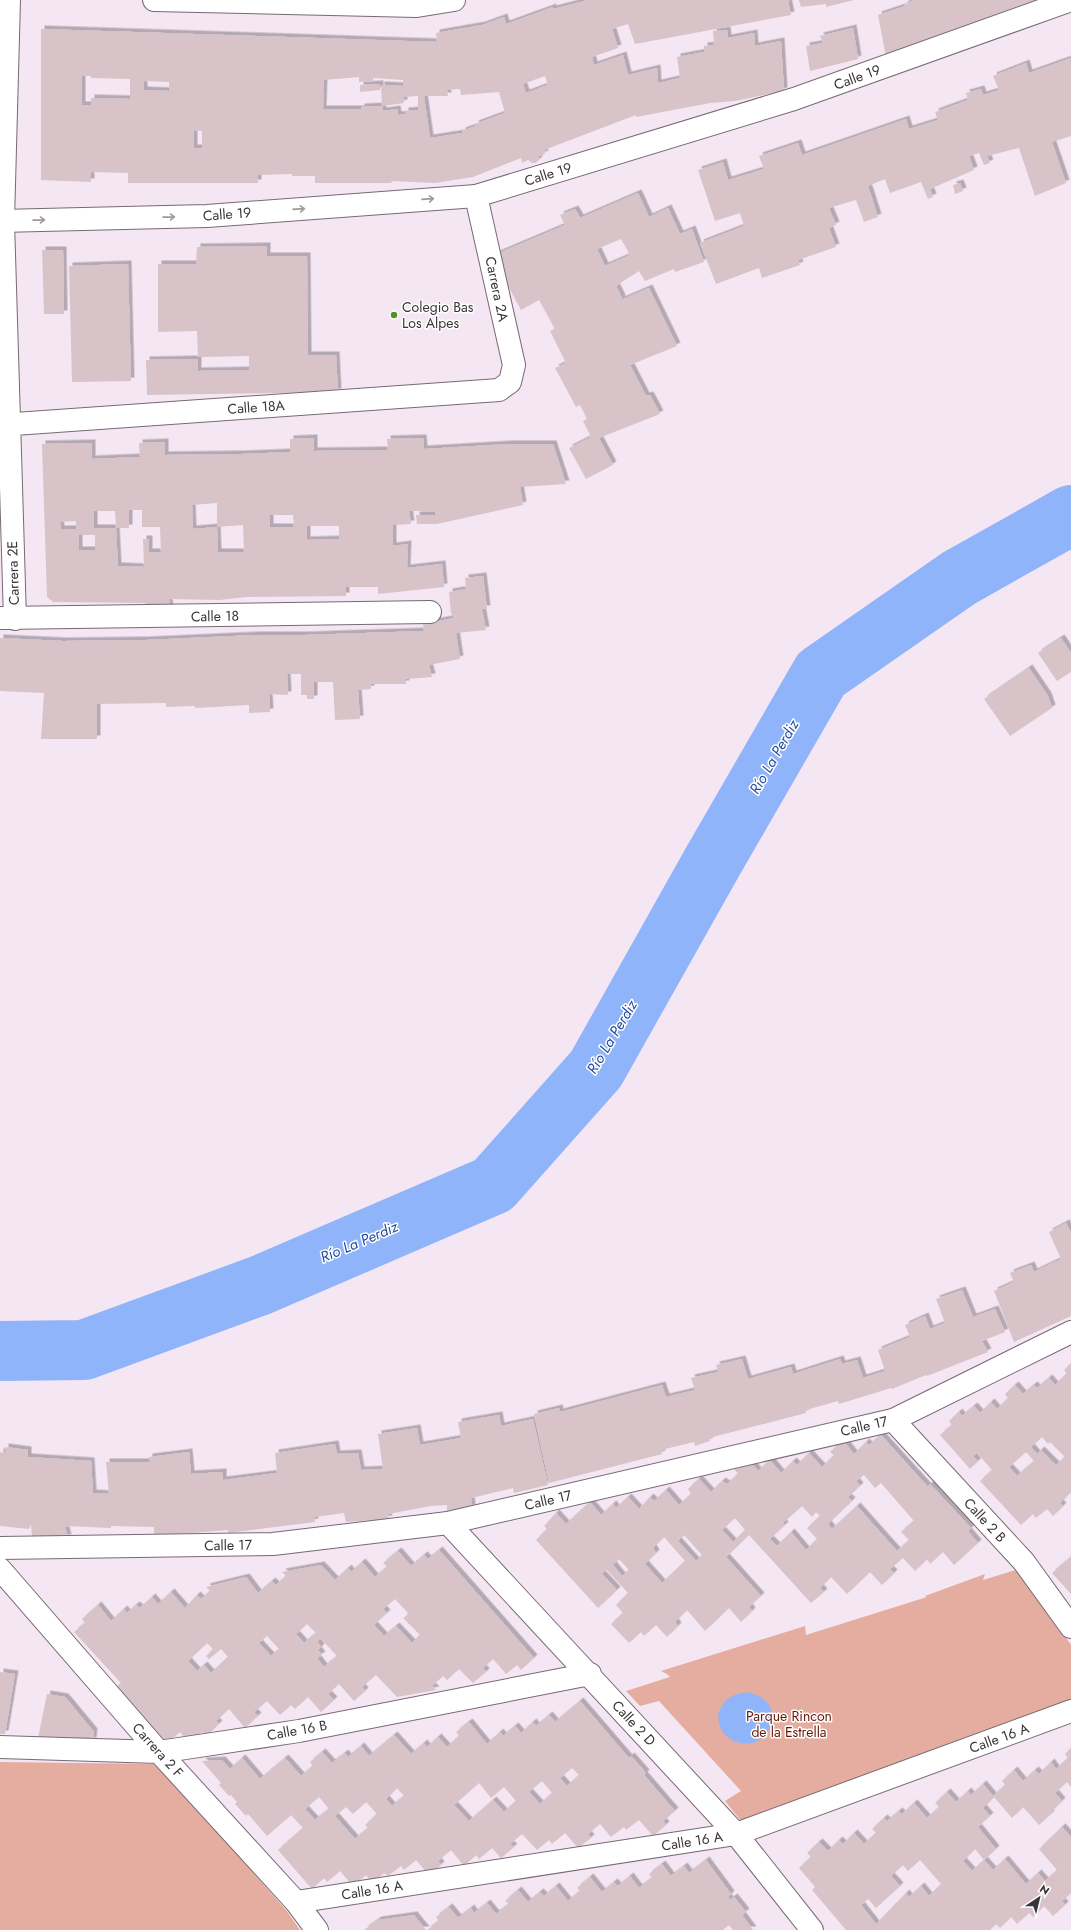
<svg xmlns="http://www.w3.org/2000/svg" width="1071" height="1930" font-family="Jost,sans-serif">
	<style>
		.green { fill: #e4ad9f }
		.water { fill: #8fb4f9 }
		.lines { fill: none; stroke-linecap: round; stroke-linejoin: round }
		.river { stroke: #8fb4f9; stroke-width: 60 }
		.building { fill: #d7c3c8; fill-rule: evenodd; filter: url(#shadow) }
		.street-casing { stroke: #766a75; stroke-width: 24 }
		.secondary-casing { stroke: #766a75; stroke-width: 24 }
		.primary-casing { stroke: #766a75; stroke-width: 24 }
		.street { stroke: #fff; stroke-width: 22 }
		.secondary { stroke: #fff; stroke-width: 22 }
		.primary { stroke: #fff; stroke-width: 22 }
		.oneway { stroke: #9c9a9c }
		.poi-dot { fill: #558d29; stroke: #fff; stroke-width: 1.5 }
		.labels { text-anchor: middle; stroke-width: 3; stroke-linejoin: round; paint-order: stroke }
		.street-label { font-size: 14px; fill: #393439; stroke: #fff }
		.poi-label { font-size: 14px; fill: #393439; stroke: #fff; text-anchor: start }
		.park-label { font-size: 14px; fill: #641907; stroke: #fff }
		.water-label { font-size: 15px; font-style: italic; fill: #254d9c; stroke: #fff }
	</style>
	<defs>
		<filter id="shadow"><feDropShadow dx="3.5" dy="-3.5" stdDeviation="0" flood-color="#0004"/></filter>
	</defs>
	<rect width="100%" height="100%" fill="#f5e6f3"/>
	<path class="green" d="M1019,1569L1071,1645V1699L746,1827L725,1801L741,1791L659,1701L640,1706L626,1691L670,1677L667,1674L661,1671L805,1626L806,1635L927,1597L925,1596L985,1574L983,1580Z
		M0,1762L157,1764L286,1910L300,1930H0Z"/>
	<path class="water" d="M748,1692C794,1703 767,1758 732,1740C722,1735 719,1726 718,1715C723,1699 732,1694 748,1692Z"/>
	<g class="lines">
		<path class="river" d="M0,1351L84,1350L261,1285L493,1185L596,1069L713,861L821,674L959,578L1071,515"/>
	</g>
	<path class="building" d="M588,0H790L788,1L791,15L635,44L628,24L612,29L618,48L592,57L594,65L623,55L628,75L657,68L658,83L680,78L677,57L704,52V46L714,45L713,31L727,30L728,38L754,33L755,46L781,41L784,91L735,101L710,103L636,117V115L544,150L545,154L539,156V160L535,163H532L528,160L522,163L521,158L473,177L435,183L391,181L392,183H315V176H292V174L258,175V183H128V173L91,172V182L41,180V29L437,42L436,33L482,25L504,17L506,24L553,7V9ZM82,76H91V78L130,79V99L91,98V105H82ZM545,76L548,85L526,93L523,84ZM359,77V82L373,81V78L403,80V86L381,85L382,106L404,103V97L418,96V110L405,111V114L398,115L397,109L383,111L382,106L361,107V109H323L324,80ZM144,81L169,82V91L144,90ZM460,89L461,95L499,92L505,113L475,124L476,126L462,131V133L430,138L424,96H448L447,90ZM194,130L202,131V148H194Z
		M799,0H854L826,7V4L801,7Z
		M914,0H1039L886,57L878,15L905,6L904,5Z
		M853,28L858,59L810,71L806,46L823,43L820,36Z
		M1071,58V136L1052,142L1066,183L1035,196L1019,148L987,156L990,163L984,165L979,153L969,156L974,170L930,189L933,197L928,199L921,182L890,193L885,179L868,186L878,217L864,222L856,200L829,208L836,225L829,228L836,247L798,260L800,265L762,278L759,268L716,284L700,243L744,226L740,213L715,221L698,170L723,162L728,180L764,169L759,156L798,143L802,155L906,119L909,129L938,120L935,112L968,100L966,93L981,89L983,95L999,90L993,76L1026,63L1029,73Z
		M380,84V90L360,92V85Z
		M960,183L963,191L955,194L953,185Z
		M638,193L649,217L668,208L680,234L692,229L704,262L675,272L674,269L645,281L639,271L616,286L622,298L621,300L649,288L677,346L630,365L646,396L650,395L660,414L599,438L613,465L586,479L569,448L591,437L583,421L587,419L580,405L576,407L555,368L566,363L550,331L555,329L539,300L521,310L492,256L565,225L560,215L575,209L580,218ZM621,239L630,255L605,266L597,249Z
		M267,246V256H307L308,355H336L338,392L147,395L146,360L198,359V371L249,370V356L198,357L197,331L158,332V264H196L197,247Z
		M42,250H63L64,314H44Z
		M128,264L131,381L72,382L69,266Z
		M314,438V451L388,450L387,439L423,438L424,449L509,444H553L566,484L520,487L523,505L437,524H417L416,515H436L435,511H409L411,524L393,525V546L408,544L407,568L442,564L444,587L378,594V587H346V596L246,597L220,600L169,599L170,610H145V603L53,602L47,597L42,444L92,443V459L115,458L140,457L139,443L165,442V455L241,454L290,452V439ZM217,503V527L193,529L192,505ZM129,510H142V527H160L161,552H149V539H143L144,567L118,566L116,528H94V511H115L116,528H129ZM270,515H293L294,527H270ZM76,521V529H61L60,522ZM243,525L244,552H218L217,527ZM307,526H339V539L307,540ZM79,535H95V550H79Z
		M483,576L487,609H482L486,630L456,633L454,620L460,659L429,665L432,677L406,679V684H371V689L358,690L360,719L335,720L333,682H314V699H307V695H301V674H287L288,695L269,694L270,712L249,713V705L195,708V706L166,707V703L97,704V739H41L44,693L0,691V638L63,641L146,640L257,635H305L424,631L423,624L454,618L451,613L449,592L466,589L465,578Z
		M1061,638L1071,653V672L1057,681L1038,653Z
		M1029,668L1048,696L1052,708L1010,736L984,699Z
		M1066,1223L1071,1233V1316L1014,1342L994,1291L1014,1282L1010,1273L1031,1265L1034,1272L1061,1259L1049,1232Z
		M962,1290L973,1317L995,1309L1005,1332L982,1341L988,1352L927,1376L926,1375L892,1389L891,1388L839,1404L838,1401L806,1410V1413L709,1438L710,1441L695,1446L694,1442L661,1450L662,1454L549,1483L534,1414L559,1408L560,1412L662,1385L666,1397L695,1390L691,1378L718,1372L716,1365L742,1359L748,1379L791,1367L793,1374L840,1359L842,1364L857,1360L863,1378L885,1371L878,1350L910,1337L905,1325L925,1316L930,1329L945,1323L936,1299Z
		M1071,1363V1492L1060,1503L1063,1506L1053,1516L1047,1509L1036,1518L1033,1514L1021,1525L980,1481L992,1470L977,1453L973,1456L978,1461L970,1469L940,1435L952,1425L949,1421L959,1412L962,1416L974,1406L980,1413L991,1402L997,1409L1008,1398L1005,1394L1015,1385L1023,1394L1034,1385L1037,1388L1049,1378L1055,1385L1067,1373L1064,1370ZM1042,1437L1048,1444L1050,1442L1065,1457L1056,1465L1041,1450L1037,1454L1031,1447ZM1026,1452L1034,1461L1017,1476L1009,1467Z
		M499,1415L501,1426L533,1419L548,1485L514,1493L513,1488L471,1498L472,1508L447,1511V1505L431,1506L388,1514L389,1519L346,1522L344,1513L315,1517V1522L228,1533V1530L154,1536V1527L111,1526V1528L65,1526L68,1538L32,1537L31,1524L29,1529L0,1526V1452L5,1453V1447L28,1450V1457L91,1461L93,1493L109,1494L106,1462H149V1457L189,1452L191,1474L223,1472V1480L277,1473L275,1453L335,1444L337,1454L358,1453L361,1470L383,1469L378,1434L417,1428L420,1445L461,1438L458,1422Z
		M881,1435L928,1487L930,1484L971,1528L968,1531L978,1543L954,1565L943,1552L930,1564L927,1559L915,1571L903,1558L890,1569L894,1573L882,1585L870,1572L847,1594L831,1577L820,1588L824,1592L811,1603L749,1535L726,1557L761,1596L749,1607L752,1611L741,1622L729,1608L705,1631L687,1610L675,1622L678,1626L667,1637L656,1625L644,1636L641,1632L629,1643L611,1624L623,1613L616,1605L628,1593L606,1569L602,1574L617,1590L598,1608L536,1540L547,1529L544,1526L556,1513L566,1524L590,1502L601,1515L613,1504L616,1508L628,1497L639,1509L650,1497L654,1501L666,1490L679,1505L691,1494L688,1489L699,1479L711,1492L722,1481L727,1484L738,1474L734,1469L753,1465L758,1471L770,1460L781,1473L793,1461L797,1465L809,1453L822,1467L834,1455L830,1452L843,1440L854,1454L866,1442L869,1445ZM864,1475L875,1488L881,1483L914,1521L901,1532L909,1540L897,1551L857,1506L832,1529L828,1524L852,1501L848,1497L860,1486L856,1481ZM802,1506L812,1517L816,1512L820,1516L807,1528L817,1539L806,1550L791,1532L777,1546L770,1539L785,1525L783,1523ZM735,1518L745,1530L733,1542L722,1530ZM684,1535L702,1555L696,1561L678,1541ZM664,1537L685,1561L662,1583L645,1564L656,1553L653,1548ZM619,1559L629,1570L622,1576L613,1565Z
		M439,1550L534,1658L521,1670L517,1665L506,1674L493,1659L483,1668L486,1672L473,1683L459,1669L447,1680L443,1676L432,1686L436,1690L397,1697L376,1675L362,1687L365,1691L354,1701L339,1684L328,1694L334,1700L321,1712L308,1697L295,1709L291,1705L280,1715L267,1701L254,1712L258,1716L245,1728L229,1709L216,1721L219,1724L206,1736L202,1732L189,1743L180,1732L163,1746L117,1686L121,1683L74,1632L85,1623L82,1619L98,1605L111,1621L124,1609L127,1613L136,1605L140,1608L152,1597L158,1604L171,1592L185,1608L197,1595L201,1599L210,1591L206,1587L246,1577L258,1593L272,1581L276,1585L286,1576L282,1572L321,1565L335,1580L348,1568L351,1572L362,1562L375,1577L387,1567L383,1563L398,1551L411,1566L424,1555L428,1559ZM395,1599L409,1614L403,1618L420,1635L412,1643L396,1626L384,1636L374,1625L387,1613L383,1609ZM307,1624L316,1633L304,1643L296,1634ZM267,1636L279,1649L271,1656L259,1643ZM321,1639L337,1656L324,1667L317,1658L322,1655L318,1650L321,1647L317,1641ZM207,1643L213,1649L206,1656L209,1659L221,1649L228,1657L211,1673L204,1665L197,1671L188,1661Z
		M1071,1557V1594L1052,1573Z
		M0,1672L15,1674L5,1734H0Z
		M47,1694L65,1697L94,1732L93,1741L38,1738Z
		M580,1701L629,1758L631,1756L646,1773L644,1775L675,1811L663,1821L666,1825L653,1836L639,1820L626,1830L624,1827L611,1837L600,1824L588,1834L591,1838L578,1848L565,1833L552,1844L549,1840L537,1850L522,1834L510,1844L514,1847L501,1858L492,1848L479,1859L476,1855L464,1866L451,1850L438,1861L441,1865L429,1875L416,1860L404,1870L401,1866L388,1876L384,1873L372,1883L366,1875L353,1886L340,1871L327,1882L324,1878L312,1889L278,1850L303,1828L291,1815L267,1836L248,1814L246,1816L235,1804L237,1802L231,1795L229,1796L219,1785L221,1783L202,1761L222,1760L230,1769L242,1758L260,1779L285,1758L301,1776L313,1766L310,1762L322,1752L332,1763L345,1753L348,1757L361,1746L369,1756L394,1735L411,1754L424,1743L427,1747L438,1737L447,1747L459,1736L456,1732L469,1722L487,1744L500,1732L503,1736L515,1726L521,1733L533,1722L536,1726L549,1715L555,1722ZM572,1768L579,1775L567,1786L560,1778ZM542,1781L552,1793L540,1804L529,1792ZM479,1783L491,1798L504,1787L516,1801L504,1812L493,1800L469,1821L454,1805ZM397,1788L404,1796L392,1806L386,1799ZM319,1797L329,1809L315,1820L305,1809ZM366,1802L377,1814L365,1825L368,1828L355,1839L335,1816L346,1807L353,1814Z
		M1071,1748V1787L1067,1782L1055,1793L1062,1801L1050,1813L1051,1814L1039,1825L1023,1807L1012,1818L994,1797L983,1808L990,1816L978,1827L996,1849L984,1860L975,1849L963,1861L972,1871L984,1860L993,1870L1005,1859L1026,1884L1038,1873L1045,1881L1057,1870L1039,1849L1062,1827L1071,1837V1893L1062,1901L1065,1905L1053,1916L1044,1906L1033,1917L1029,1913L1017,1924L1011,1917L1000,1928L996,1924L990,1930H846L812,1890L815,1887L799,1868L811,1857L807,1853L819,1842L828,1851L839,1840L843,1844L854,1833L864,1844L876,1833L872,1829L884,1818L887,1821L899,1811L902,1814L914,1803L927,1818L939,1807L935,1803L947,1792L956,1802L968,1791L971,1795L983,1784L993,1796L1005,1785L1002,1781L1014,1770L1023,1781L1035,1770L1039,1774L1051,1762L1056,1769L1068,1758L1065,1754ZM920,1860L941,1884L929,1896L921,1886L909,1897L906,1893L876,1924L861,1905L868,1899L876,1908L900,1886L891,1876L903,1865L908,1871Z
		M706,1860L731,1894L728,1897L730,1900L734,1897L746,1912L742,1915L753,1930H733L729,1925L723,1930H427L439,1921L436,1917L449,1907L458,1918L471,1908L474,1913L487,1903L496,1914L509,1904L505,1901L518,1890L528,1902L540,1892L544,1896L556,1886L568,1901L580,1891L577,1888L590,1877L602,1892L614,1882L618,1886L630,1876L639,1888L652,1878L649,1874L662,1864L671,1876L684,1866L689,1873Z
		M414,1915L426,1930H364L378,1920Z"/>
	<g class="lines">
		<defs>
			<path id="street" d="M9,0L3,221L15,619
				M154,0L417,6L454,0
				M0,425L499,390L510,382L514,365L476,196
				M0,618L430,612
				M893,1420L1024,1562L1071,1627
				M448,1523L736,1834L812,1930
				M0,1569L159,1752L296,1902L317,1930
				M0,1747L159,1752L299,1731L590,1674
				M296,1902L736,1834L1071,1711"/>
			<path id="secondary" d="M0,1548L273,1544L448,1523L893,1420L1071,1332"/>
			<path id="primary" d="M0,221L207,216L476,196L794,99L1071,0"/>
		</defs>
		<use href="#street" class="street-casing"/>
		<use href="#secondary" class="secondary-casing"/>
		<use href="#primary" class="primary-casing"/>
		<use href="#street" class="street"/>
		<use href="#secondary" class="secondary"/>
		<use href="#primary" class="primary"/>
	</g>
	<defs><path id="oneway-shaft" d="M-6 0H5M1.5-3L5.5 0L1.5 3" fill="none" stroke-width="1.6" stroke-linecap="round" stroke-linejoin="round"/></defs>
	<g class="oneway">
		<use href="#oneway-shaft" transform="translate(428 199) rotate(-4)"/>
		<use href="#oneway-shaft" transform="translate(299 209) rotate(-4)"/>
		<use href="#oneway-shaft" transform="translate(169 217) rotate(-1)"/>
		<use href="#oneway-shaft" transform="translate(39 220) rotate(-1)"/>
	</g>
	<circle class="poi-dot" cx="394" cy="315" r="4"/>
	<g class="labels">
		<g class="street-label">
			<text transform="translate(857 77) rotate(-20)" y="5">Calle 19</text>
			<text transform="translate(548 174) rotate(-17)" y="5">Calle 19</text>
			<text transform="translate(227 214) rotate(-4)" y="5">Calle 19</text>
			<text transform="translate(497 289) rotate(78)" y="5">Carrera 2A</text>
			<text transform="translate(256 407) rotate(-4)" y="5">Calle 18A</text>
			<text transform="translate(13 573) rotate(-92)" y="5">Carrera 2E</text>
			<text transform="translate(215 616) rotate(-1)" y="5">Calle 18</text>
			<text transform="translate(864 1426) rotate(-13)" y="5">Calle 17</text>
			<text transform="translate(548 1500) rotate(-13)" y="5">Calle 17</text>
			<text transform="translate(985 1520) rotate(47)" y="5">Calle 2 B</text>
			<text transform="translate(228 1545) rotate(-1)" y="5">Calle 17</text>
			<text transform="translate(634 1723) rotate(47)" y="5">Calle 2 D</text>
			<text transform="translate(297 1730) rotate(-10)" y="5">Calle 16 B</text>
			<text transform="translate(999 1738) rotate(-20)" y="5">Calle 16 A</text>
			<text transform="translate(158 1750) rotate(48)" y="5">Carrera 2 F</text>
			<text transform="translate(692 1841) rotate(-9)" y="5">Calle 16 A</text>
			<text transform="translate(372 1890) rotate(-9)" y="5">Calle 16 A</text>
		</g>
		<g class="poi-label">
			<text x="402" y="312">Colegio Bas<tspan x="402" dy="16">Los Alpes</tspan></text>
		</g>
		<g class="park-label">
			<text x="789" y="1721">Parque Rincon<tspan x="789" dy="16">de la Estrella</tspan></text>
		</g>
		<g class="water-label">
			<text transform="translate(774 757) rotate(-60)" y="5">Río La Perdiz</text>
			<text transform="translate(612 1037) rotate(-59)" y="5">Río La Perdiz</text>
			<text transform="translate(359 1242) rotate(-23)" y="5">Río La Perdiz</text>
		</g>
	</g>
	<g transform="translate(1039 1898) rotate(35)" stroke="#ffffff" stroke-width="3" paint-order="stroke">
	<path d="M0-3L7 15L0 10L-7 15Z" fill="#393439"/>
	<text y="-6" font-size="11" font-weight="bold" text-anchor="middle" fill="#393439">N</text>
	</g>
</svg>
